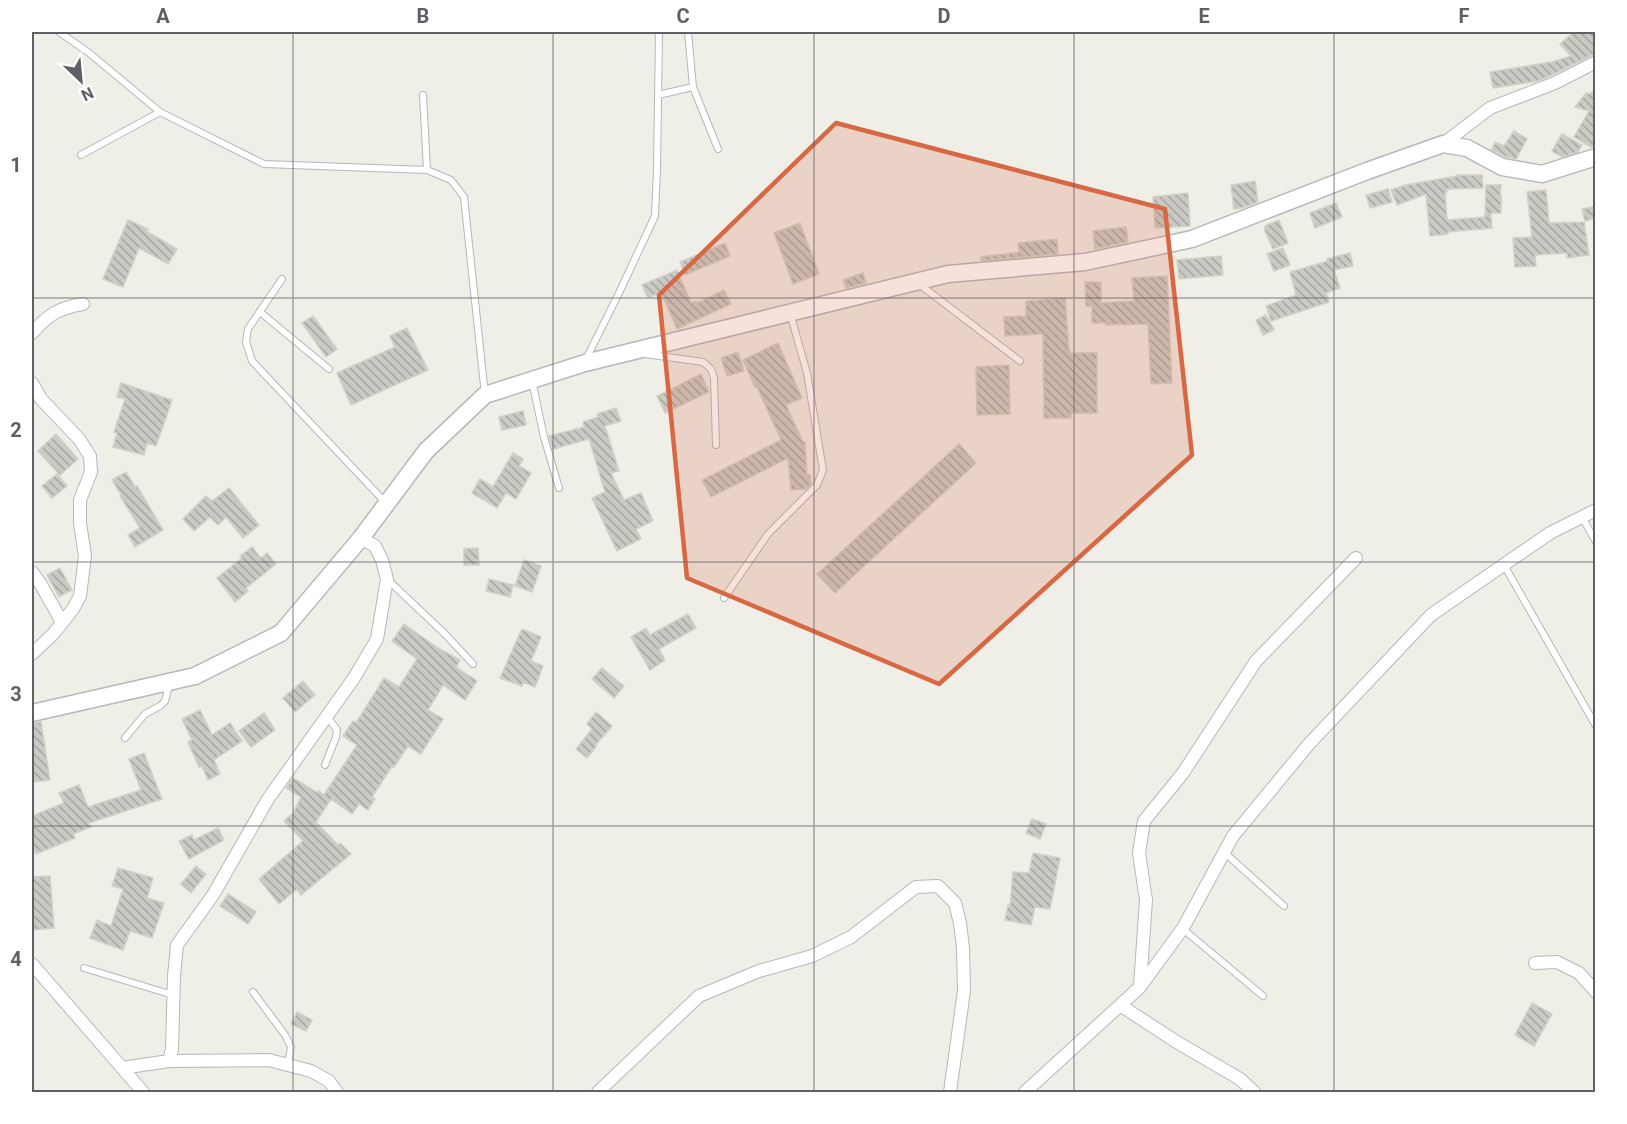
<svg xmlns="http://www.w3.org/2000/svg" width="1627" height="1124" font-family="Roboto,sans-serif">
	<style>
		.building { fill: url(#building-back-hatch); stroke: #d3d1c5; stroke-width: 1.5 }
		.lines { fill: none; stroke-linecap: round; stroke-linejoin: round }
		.service-casing { stroke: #b7b7bc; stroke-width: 8 }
		.minor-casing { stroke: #b7b7bc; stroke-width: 14 }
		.tertiary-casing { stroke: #b7b7bc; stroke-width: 19 }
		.service { stroke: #fff; stroke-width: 6 }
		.minor { stroke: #fff; stroke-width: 12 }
		.tertiary { stroke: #fff; stroke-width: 16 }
		.marked { fill: #d86744; fill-opacity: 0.2; stroke: #d86744; stroke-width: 4.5; stroke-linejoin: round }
		.grid { fill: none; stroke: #5e6065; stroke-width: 1.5; stroke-opacity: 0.55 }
		.neatline { fill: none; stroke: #5e6065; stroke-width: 2 }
		.grid-label { font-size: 20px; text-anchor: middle; font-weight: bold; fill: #5e6065 }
	</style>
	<defs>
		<pattern id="building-back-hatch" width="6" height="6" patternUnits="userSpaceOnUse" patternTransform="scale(1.5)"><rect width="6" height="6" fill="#cac9c3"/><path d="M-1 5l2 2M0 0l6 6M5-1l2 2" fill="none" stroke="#a7a7a2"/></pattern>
	</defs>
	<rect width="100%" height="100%" fill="#efeee7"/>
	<path class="building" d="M1574,32H1596V52L1592,55L1552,75L1538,81L1493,88L1490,72L1552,62L1571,56L1560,44Z
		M1596,90V147H1591L1574,137L1589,111L1575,107L1586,93L1589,94Z
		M1514,131L1527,139L1516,159L1506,157L1492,150L1495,142L1504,146Z
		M1562,134L1582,145L1578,152L1562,157L1552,151Z
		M1457,175H1482L1483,188L1446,189L1447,192L1445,193L1447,220L1485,217L1486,185H1501L1500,195H1501V213H1492L1490,217H1491L1492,228L1448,232V234L1430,236L1426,194L1397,205L1391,190L1406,185L1457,176Z
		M1255,181L1258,202L1245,207L1234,209L1231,185Z
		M1388,189L1392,202L1370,208L1366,195Z
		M1546,190L1549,223L1584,222L1589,255L1567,258V253L1535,255L1536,266L1515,267L1513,238L1532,237L1527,192Z
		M1188,193L1190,226L1155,228L1153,197Z
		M1336,203L1342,217L1315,228L1310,213Z
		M1596,206V218L1585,221L1582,209Z
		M128,220L148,229L146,231L177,249L168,264L139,248L123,287L103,279Z
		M1279,220L1288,243L1273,249L1265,231V226Z
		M800,223L819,274L793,284L774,233Z
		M1126,227L1128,242L1095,249L1093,231Z
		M1057,239L1058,254L981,261V257L1019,252L1018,243Z
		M725,243L730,256L685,275L680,262Z
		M1283,248L1290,265L1274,271L1267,254Z
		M1350,253L1353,266L1334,270L1340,288L1326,293L1329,302L1271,321L1266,306L1296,295L1290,272L1328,261L1327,259Z
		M1221,256L1223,275L1179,279L1177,260Z
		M677,270L691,303L696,301L697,303L724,290L731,304L677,329L661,292L648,298L642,285Z
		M863,273L866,283L846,288L843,280Z
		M1167,276L1172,383L1151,384L1148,324L1106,325V323H1092V306H1086L1085,282H1101V303L1134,301L1132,278Z
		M1065,298L1069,350H1070V353H1097V413H1071V418H1044L1043,334L1005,336L1004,317L1026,316V301Z
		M1266,315L1274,330L1263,335L1256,320Z
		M313,316L337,349L326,357L302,323Z
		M407,328L428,370L351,405L337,373L395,347L390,336Z
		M778,343L802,398L786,405L803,442H805L807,475H810L811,484L806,489L791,490L788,458L711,497L702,480L781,440L757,387H755L743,360Z
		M738,352L744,371L727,376L721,358Z
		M1009,365L1010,414L977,415L976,367Z
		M701,374L709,392L665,413L657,396Z
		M121,383L172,400L156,446L147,443L144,455L113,447L117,433L114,432L125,399L117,397Z
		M616,408L621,421L605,426L619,471L611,473L624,500L641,493L653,521L636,529L641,539L617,551L592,498L605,492L589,439L553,449L549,436L584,427L583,422L598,417L597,414Z
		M523,411L526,425L502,430L499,417Z
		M56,434L78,459L60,475L38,451Z
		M959,444L976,463L835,593L817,574Z
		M513,453L523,459L519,466L531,473L516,499L506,493L497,508L472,493L480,479L493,487Z
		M126,472L135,487L137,486L163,530L135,547L128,535L140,528L120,496L121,495L112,480Z
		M57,474L67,486L52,498L42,486Z
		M229,488L259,525L243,538L226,517L218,525L210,517L194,531L183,519L206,496L212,501Z
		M252,547L261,558L267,553L276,564L246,588L248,591L235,602L217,578L242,558L240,556Z
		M478,548L479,565H464V549Z
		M524,560L541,566L532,592L515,586Z
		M60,568L72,590L59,597L47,575Z
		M489,579L513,585L510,597L486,591Z
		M688,614L696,628L659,649L665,660L650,670L631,637L646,628L650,635Z
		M404,624L438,648L460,660L456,667L477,681L465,700L443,685L428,710L443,719L421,754L408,746L394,767L392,766L372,797L375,799L368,810L359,804L352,814L331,799L316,822L338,845L340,843L351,854L301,895L297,889L279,904L259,879L303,841L284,821L293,813L301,797L286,788L293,778L318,793L319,791L324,795L357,745L343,736L353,721L356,723L384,678L399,687L417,659L392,641Z
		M522,629L541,637L531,661L543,666L535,687L523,682L522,686L500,678Z
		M602,668L624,686L614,698L592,679Z
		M303,681L315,695L295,712L283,698Z
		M200,710L212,735L230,723L242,741L214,760L220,774L208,780L202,766L199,767L188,742L192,740L182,719Z
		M596,712L612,726L595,746L596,747L587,758L576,749L592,729L587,724Z
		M264,713L275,730L251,747L239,731Z
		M41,722L50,780L32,782V723Z
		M144,753L162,799L89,823L91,827L73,834L75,838L36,854L32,843V816L64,803L59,793L79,785L88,807L141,790L129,759Z
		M1032,819L1046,824L1040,839L1026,833Z
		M218,828L224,840L189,859L179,841L192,835L194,840Z
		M1033,853L1060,858L1050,909L1035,907L1031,925L1005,920L1008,905L1010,906L1013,872L1029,873Z
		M196,866L206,874L191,893L181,884Z
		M118,868L153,878L147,898L164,903L152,938L130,931L123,950L90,938L97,920L111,926L123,889L112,886Z
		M50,876L54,928L32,930V877Z
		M228,894L256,912L248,924L220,906Z
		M1532,1003L1552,1014L1534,1046L1515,1035Z
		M297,1012L312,1020L306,1031L291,1024Z"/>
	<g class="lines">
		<defs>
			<path id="service" d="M59,32L88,52L160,112L264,164L427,170L451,180L464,197L485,395
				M688,32L693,87L718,149
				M423,95L427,170
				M658,95L693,87
				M81,155L160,112
				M282,279L248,329L246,342L252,361L386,503
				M919,284L1020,361
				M260,312L329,369
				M645,354L703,362L711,369L714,378L716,445
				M586,359L619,293L655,216L657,170L659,32
				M532,381L544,437L559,488
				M1582,517L1596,542
				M1504,565L1596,726
				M388,580L445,634L473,664
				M724,598L768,534L817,485L823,470L807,373L790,313
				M125,738L145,714L160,706L165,701L169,685
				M325,765L336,737L337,730L327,716
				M1225,853L1284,906
				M1183,929L1263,996
				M84,968L173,995
				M253,992L285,1035L291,1047L288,1065"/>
			<path id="minor" d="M1443,144L1490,108L1555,83L1596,62
				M32,333C48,315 58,308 83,304
				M32,383L41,399L79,439L90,456L91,472L80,500V523L85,556L80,596L73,609L54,633L32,654
				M32,572L40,583L62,622
				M1535,963L1557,962L1579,973L1596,992
				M32,964L143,1092
				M1140,986L1146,900L1139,853L1144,821L1183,773L1256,661L1356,558
				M1120,1005L1175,1041L1240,1079L1254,1092
				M169,1061L269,1060L311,1071L329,1081L337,1092
				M122,1068L169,1061L172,1049L174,976L177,945L213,895L268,799L354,678L377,639L387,579L382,560L375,546L361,538
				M598,1092L699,996L759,971L812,956L851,937L916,887L938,886L955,903L960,923L963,948L964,991L950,1092
				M1025,1092L1140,987L1183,928L1233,836L1309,744L1431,615L1550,533L1596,510"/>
			<path id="tertiary" d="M32,713L195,676L281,633L361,538L426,451L485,395L585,363L948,274L1085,262L1192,239L1367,171L1443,144L1467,148L1502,167L1542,174L1596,157"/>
		</defs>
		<use href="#service" class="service-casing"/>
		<use href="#minor" class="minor-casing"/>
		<use href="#tertiary" class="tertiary-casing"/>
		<use href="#service" class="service"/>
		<use href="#minor" class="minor"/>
		<use href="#tertiary" class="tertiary"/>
	</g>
	<path class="marked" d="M836,123L1165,209L1192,455L939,684L687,578L659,295Z"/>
	<path class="grid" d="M293,32V1092M553,32V1092M814,32V1092M1074,32V1092M1334,32V1092M32,298H1596M32,562H1596M32,826H1596"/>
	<rect width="1627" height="1124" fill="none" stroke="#ffffff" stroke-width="66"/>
	<g transform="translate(81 81) rotate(154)" stroke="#ffffff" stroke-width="4.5" paint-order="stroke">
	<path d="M0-4.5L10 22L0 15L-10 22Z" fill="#5e6065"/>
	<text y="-9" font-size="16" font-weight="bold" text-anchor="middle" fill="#5e6065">N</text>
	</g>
	<rect x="33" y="33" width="1561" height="1058" class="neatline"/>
	<g class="grid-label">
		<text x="163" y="23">A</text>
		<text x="423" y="23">B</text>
		<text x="683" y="23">C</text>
		<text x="944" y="23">D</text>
		<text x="1204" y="23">E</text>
		<text x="1464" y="23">F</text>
		<text x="16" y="172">1</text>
		<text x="16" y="437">2</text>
		<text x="16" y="701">3</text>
		<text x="16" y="966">4</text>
	</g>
</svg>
